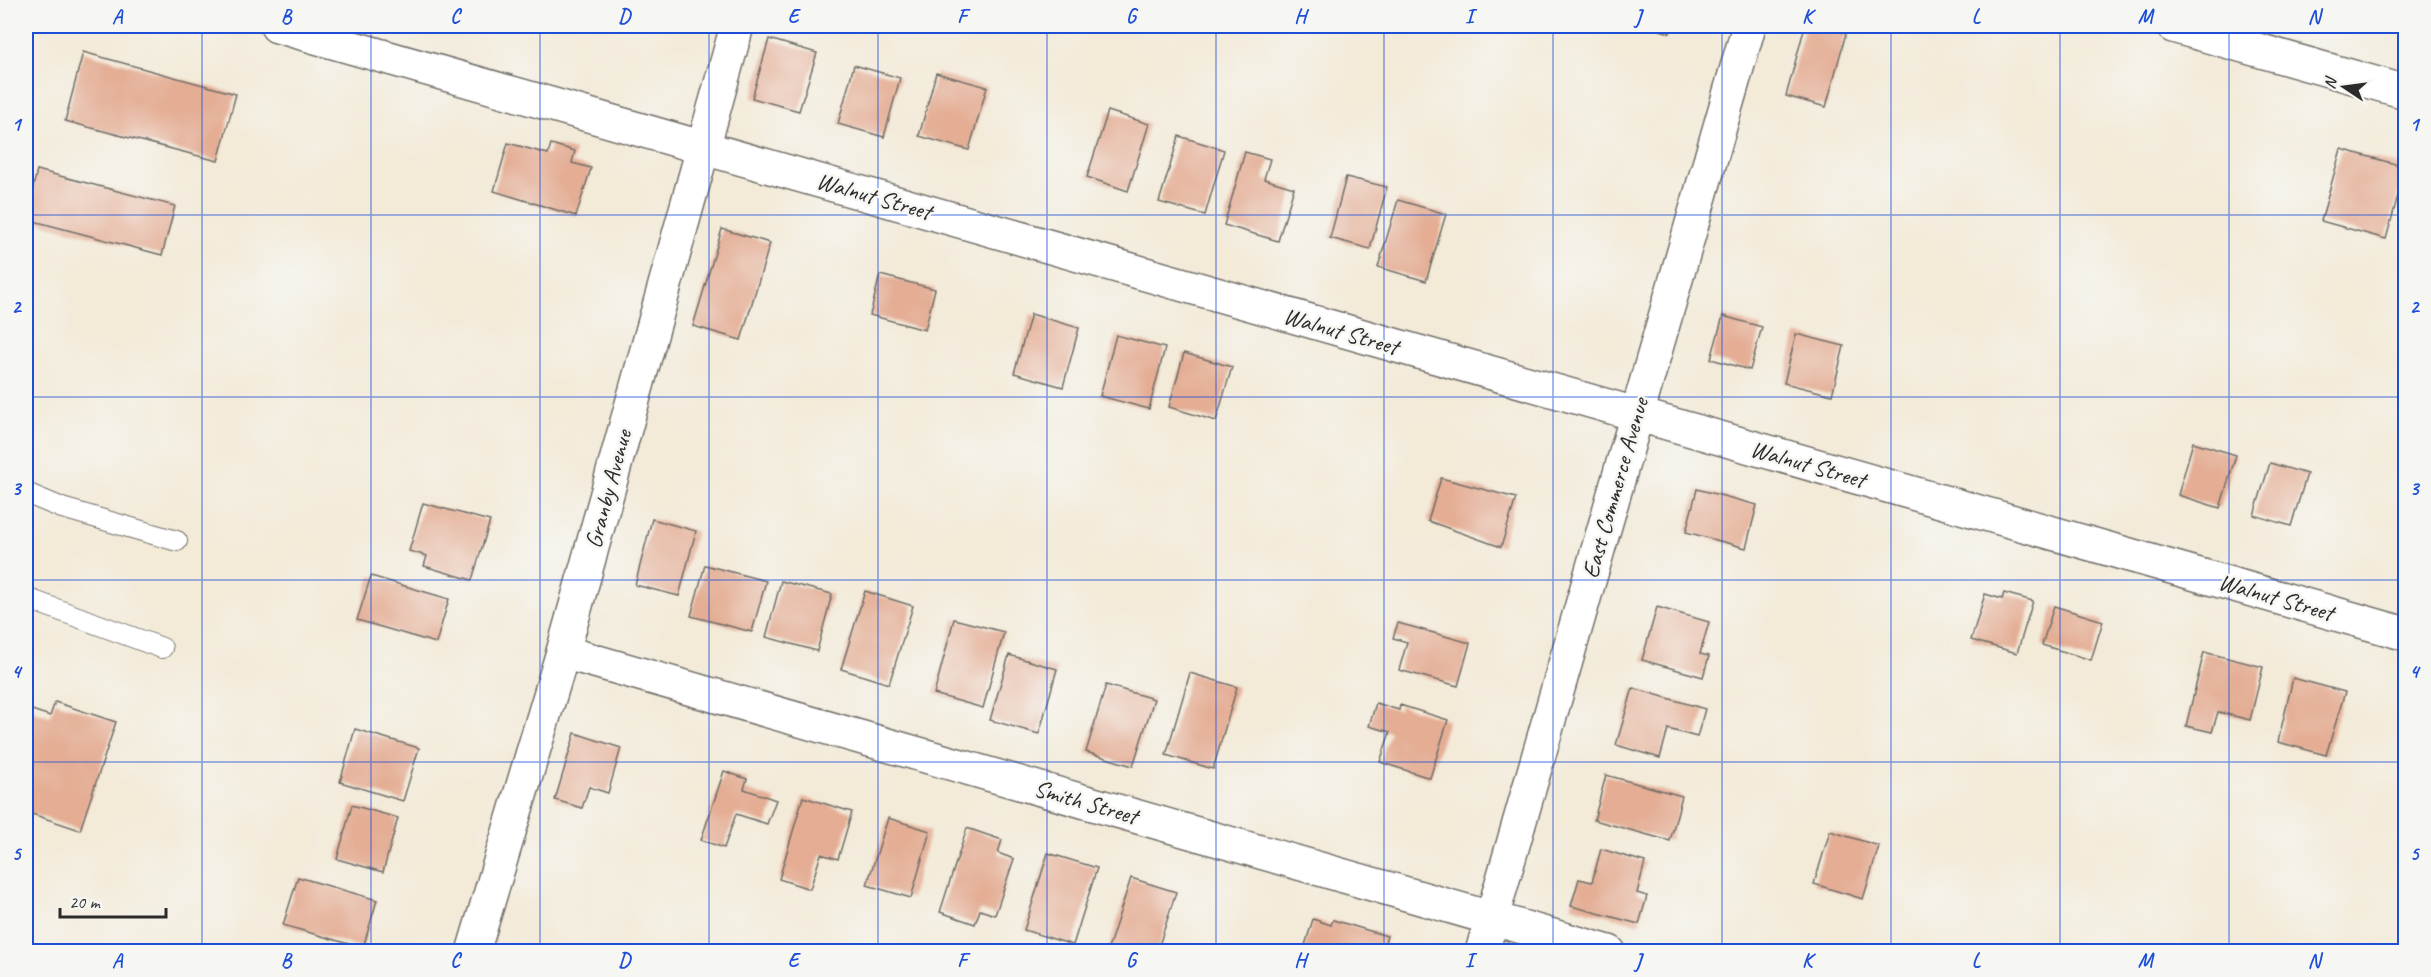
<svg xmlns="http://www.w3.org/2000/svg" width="2431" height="977" font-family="Caveat,sans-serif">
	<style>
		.building { fill: #e4ad94 }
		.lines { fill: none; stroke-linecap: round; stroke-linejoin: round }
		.service-casing { stroke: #716e68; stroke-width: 22 }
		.minor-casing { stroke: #716e68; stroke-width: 36 }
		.service { stroke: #fff; stroke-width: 20 }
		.minor { stroke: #fff; stroke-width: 33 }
		.grid { fill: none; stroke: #1d4ed8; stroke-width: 1.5; stroke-opacity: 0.55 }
		.labels { text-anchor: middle; stroke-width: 5; stroke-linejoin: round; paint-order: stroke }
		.street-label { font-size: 24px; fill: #2b2b2b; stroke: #f6f6f2 }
		.neatline { fill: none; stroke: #1d4ed8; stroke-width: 2 }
		.grid-label { font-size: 20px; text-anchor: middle; font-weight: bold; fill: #1d4ed8 }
	</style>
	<rect width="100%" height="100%" fill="#f6f6f2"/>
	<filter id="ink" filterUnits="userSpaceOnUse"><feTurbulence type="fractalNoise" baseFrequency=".0167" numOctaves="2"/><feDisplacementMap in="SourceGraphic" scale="12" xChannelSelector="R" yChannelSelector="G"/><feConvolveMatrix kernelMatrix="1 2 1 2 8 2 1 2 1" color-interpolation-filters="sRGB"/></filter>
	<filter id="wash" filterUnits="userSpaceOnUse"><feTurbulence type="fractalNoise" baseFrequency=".008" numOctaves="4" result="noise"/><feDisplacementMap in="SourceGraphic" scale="24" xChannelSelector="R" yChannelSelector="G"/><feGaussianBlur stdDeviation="1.35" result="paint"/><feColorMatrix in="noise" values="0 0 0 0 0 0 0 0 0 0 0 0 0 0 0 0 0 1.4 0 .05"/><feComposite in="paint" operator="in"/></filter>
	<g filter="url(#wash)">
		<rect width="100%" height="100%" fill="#f3ead8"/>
		<g id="blocks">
			<path class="building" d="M1646,26H1673L1670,33Z
				M1805,26H1820L1846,33L1826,107L1786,96Z
				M769,39L817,53L799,111L752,98Z
				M83,52L236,94L218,161L65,121Z
				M854,65L900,78L884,137L838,124Z
				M936,73L987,87L969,150L919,136Z
				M1108,111L1149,124L1128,191L1087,177Z
				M1179,136L1224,150L1205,215L1159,202Z
				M508,143L548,154L551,144L575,151L572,163L591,168L576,216L494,191Z
				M2341,149L2406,167V193L2399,192L2386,239L2321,221Z
				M1245,152L1270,159L1264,179L1294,188L1278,241L1224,225Z
				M37,170L175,206L162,255L26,219Z
				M1346,177L1387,187L1370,249L1330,238Z
				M1398,200L1446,214L1426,281L1378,267Z
				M722,229L770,243L741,340L693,326Z
				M880,275L935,289L925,330L870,315Z
				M1031,314L1079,328L1063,387L1014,373Z
				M1723,316L1762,327L1750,370L1711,359Z
				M1796,334L1844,346L1832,395L1784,383Z
				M1116,335L1165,348L1149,409L1100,396Z
				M1184,353L1232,367L1216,421L1169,407Z
				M2193,442L2236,455L2220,508L2178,495Z
				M2270,463L2307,474L2291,526L2254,515Z
				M1441,478L1516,498L1501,547L1428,521Z
				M1697,489L1757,505L1746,548L1686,532Z
				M423,503L490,521L472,580L424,566L427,556L409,551Z
				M652,519L696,531L679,596L635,585Z
				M705,565L766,581L752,632L691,616Z
				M371,576L449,599L436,643L357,620Z
				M781,581L832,594L817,651L766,637Z
				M865,591L913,606L889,684L841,669Z
				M2004,593L2033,601L2017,653L1971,640L1985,594L2002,599Z
				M2054,606L2103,621L2091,660L2042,645Z
				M1657,607L1709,622L1700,654L1709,656L1703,677L1642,660Z
				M954,619L1004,632L983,708L934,694Z
				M1398,623L1470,643L1458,686L1399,670L1407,642L1393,638Z
				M2204,652L2263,667L2250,720L2218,712L2212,732L2186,726Z
				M1009,655L1057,669L1039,734L990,720Z
				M1190,673L1237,687L1213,769L1166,755Z
				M2293,678L2345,692L2326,755L2278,742Z
				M1106,685L1154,699L1133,766L1086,752Z
				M1633,688L1705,709L1697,737L1668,729L1660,758L1616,745Z
				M55,702L116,722L80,830L26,812V708L50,716Z
				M1376,703L1399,710L1400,705L1448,720L1430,778L1380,762L1390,732L1369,726Z
				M355,729L419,748L403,801L340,782Z
				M575,733L621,748L608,793L589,787L582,808L555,800Z
				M724,771L747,779L744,789L776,800L767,824L736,814L724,848L701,840Z
				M1606,775L1682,796L1670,841L1594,820Z
				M803,797L852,812L838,859L821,854L810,889L779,879Z
				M352,805L398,818L383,872L337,859Z
				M888,818L930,831L911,898L867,885Z
				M967,828L1002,840L998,853L1014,859L995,915L980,910L975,924L940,912Z
				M1830,831L1879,846L1863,899L1814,884Z
				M1601,849L1645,862L1637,893L1647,896L1639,924L1571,906L1579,879L1592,882Z
				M1048,853L1097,868L1073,945L1024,930Z
				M298,877L377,900L363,948L283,925Z
				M1131,878L1176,892L1157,952H1107Z
				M1313,919L1331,925L1333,920L1387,936L1382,952H1303Z"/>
		</g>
	</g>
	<g filter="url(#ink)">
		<use href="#blocks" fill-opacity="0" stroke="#716e68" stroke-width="1.5"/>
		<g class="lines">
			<defs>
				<path id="service" d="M26,493L62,508L177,541
					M26,598L162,648"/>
				<path id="minor" d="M277,26L2406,634
					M2173,26L2406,92
					M563,652L1609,952
					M473,952L563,652L737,26
					M1482,952L1749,26"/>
			</defs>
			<use href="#service" class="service-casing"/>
			<use href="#minor" class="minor-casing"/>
			<use href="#service" class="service"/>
			<use href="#minor" class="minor"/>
		</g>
	</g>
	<path class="grid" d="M202,26V952M371,26V952M540,26V952M709,26V952M878,26V952M1047,26V952M1216,26V952M1384,26V952M1553,26V952M1722,26V952M1891,26V952M2060,26V952M2229,26V952M26,215H2406M26,397H2406M26,580H2406M26,762H2406"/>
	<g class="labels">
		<g class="street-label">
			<text transform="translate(874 196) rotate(16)" y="8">Walnut Street</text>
			<text transform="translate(1341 331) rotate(16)" y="8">Walnut Street</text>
			<text transform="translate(1808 464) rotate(16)" y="8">Walnut Street</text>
			<text transform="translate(1615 488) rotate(-74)" y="8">East Commerce Avenue</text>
			<text transform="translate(608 489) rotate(-75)" y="8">Granby Avenue</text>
			<text transform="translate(2276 597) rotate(16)" y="8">Walnut Street</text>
			<text transform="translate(1086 802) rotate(16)" y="8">Smith Street</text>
		</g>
	</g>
	<rect width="2431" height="977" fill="none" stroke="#f6f6f2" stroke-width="66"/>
	<g transform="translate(2344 87) rotate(283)" stroke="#f6f6f2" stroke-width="4.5" paint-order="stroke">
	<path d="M0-4.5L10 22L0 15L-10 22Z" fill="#2b2b2b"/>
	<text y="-9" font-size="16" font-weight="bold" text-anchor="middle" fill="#2b2b2b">N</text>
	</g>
	<path d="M60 908v9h106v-9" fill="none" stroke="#2b2b2b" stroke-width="3"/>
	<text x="69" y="908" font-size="18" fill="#2b2b2b" stroke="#f6f6f2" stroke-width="4.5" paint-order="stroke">20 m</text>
	<rect x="33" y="33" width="2365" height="911" class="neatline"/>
	<g class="grid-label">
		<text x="117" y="23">A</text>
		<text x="286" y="23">B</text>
		<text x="455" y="23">C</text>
		<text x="624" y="23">D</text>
		<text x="793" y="23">E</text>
		<text x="962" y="23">F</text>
		<text x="1131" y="23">G</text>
		<text x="1300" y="23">H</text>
		<text x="1469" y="23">I</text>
		<text x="1638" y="23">J</text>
		<text x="1807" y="23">K</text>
		<text x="1976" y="23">L</text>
		<text x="2145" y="23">M</text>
		<text x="2314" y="23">N</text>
		<text x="16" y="131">1</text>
		<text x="2414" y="131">1</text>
		<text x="16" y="313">2</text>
		<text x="2414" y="313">2</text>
		<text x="16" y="495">3</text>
		<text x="2414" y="495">3</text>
		<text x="16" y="678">4</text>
		<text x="2414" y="678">4</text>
		<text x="16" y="860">5</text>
		<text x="2414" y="860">5</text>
		<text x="117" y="967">A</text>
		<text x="286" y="967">B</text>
		<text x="455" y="967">C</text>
		<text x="624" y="967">D</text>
		<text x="793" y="967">E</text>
		<text x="962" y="967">F</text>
		<text x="1131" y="967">G</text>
		<text x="1300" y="967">H</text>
		<text x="1469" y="967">I</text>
		<text x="1638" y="967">J</text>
		<text x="1807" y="967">K</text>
		<text x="1976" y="967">L</text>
		<text x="2145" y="967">M</text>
		<text x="2314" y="967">N</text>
	</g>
</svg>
